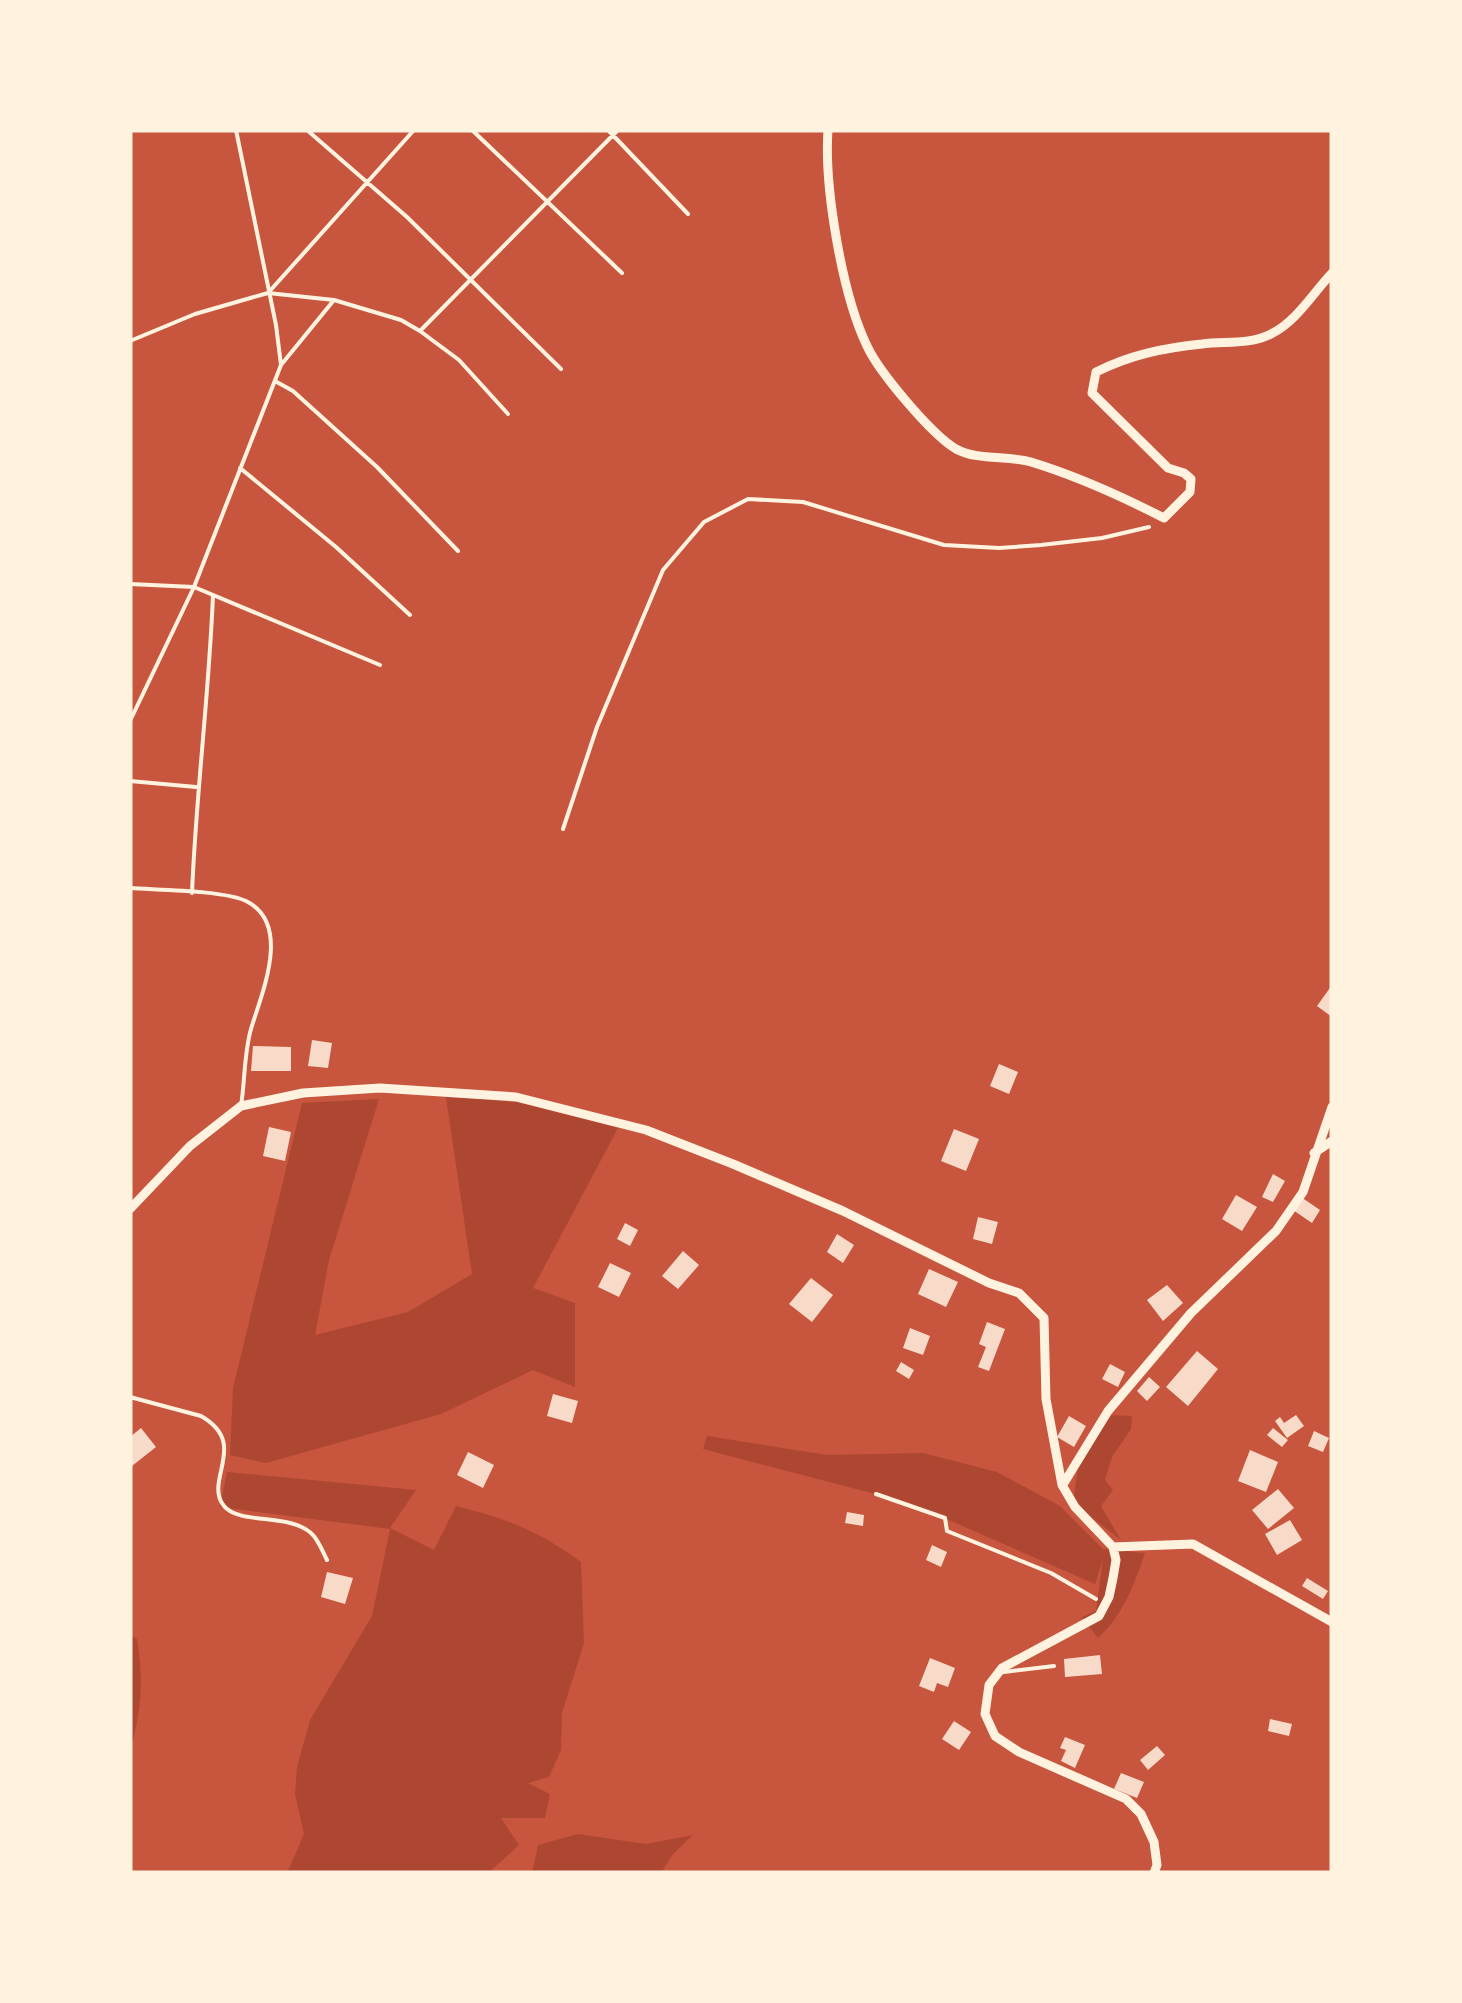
<svg xmlns="http://www.w3.org/2000/svg" width="1462" height="2003" font-family="Cabin,sans-serif">
	<style>
		.green { fill: #ae4732 }
		.building { fill: #f7dbc8 }
		.lines { fill: none; stroke-linecap: round; stroke-linejoin: round }
		.path { stroke: #fff3e0; stroke-width: 4 }
		.service { stroke: #fff3e0; stroke-width: 4 }
		.minor { stroke: #fff3e0; stroke-width: 9 }
	</style>
	<rect width="100%" height="100%" fill="#c8553d"/>
	<path class="green" d="M446,1097L517,1102L618,1128L533,1288L575,1303V1387L533,1370L441,1414L266,1463L230,1455L233,1388L302,1103L379,1099L329,1260L315,1335L408,1312L472,1274Z
		M1112,1415L1132,1416L1131,1429L1112,1457L1105,1480L1113,1490L1101,1506L1121,1540L1073,1503L1079,1460Z
		M707,1436L827,1455L923,1453L997,1472L1060,1506L1103,1549L1145,1553C1135,1583 1122,1617 1098,1638L1082,1617L1096,1611L1103,1559L1095,1584L910,1503L703,1449Z
		M227,1472L416,1490L390,1528L434,1550L456,1506C508,1519 537,1530 581,1562L584,1643L562,1713L561,1750L549,1777L528,1783L550,1794L545,1818H501L519,1845L488,1873H287L304,1834L295,1794L297,1767L310,1720L372,1616L390,1529L220,1507Z
		M130,1635L137,1639C144,1683 141,1710 130,1753Z
		M578,1834L646,1844L693,1835L673,1854L661,1873H532L538,1845Z"/>
	<path class="building" d="M1332,985V1017L1317,1006Z
		M312,1040L332,1043L328,1068L308,1066Z
		M253,1046L291,1047V1071H251Z
		M999,1064L1018,1072L1009,1094L990,1086Z
		M269,1127L291,1132L285,1161L263,1156Z
		M954,1129L979,1139L966,1171L941,1161Z
		M1273,1174L1285,1181L1273,1202L1262,1197Z
		M1236,1195L1257,1207L1242,1231L1222,1219Z
		M1301,1197L1320,1210L1312,1223L1293,1210Z
		M978,1217L998,1222L992,1244L973,1239Z
		M625,1223L638,1230L630,1246L617,1239Z
		M837,1234L854,1245L843,1263L827,1252Z
		M683,1251L699,1265L678,1289L662,1276Z
		M610,1263L631,1273L619,1297L598,1287Z
		M929,1269L958,1282L946,1307L918,1294Z
		M811,1278L833,1295L812,1322L789,1304Z
		M1167,1285L1183,1303L1163,1321L1147,1300Z
		M987,1322L1005,1329L989,1371L978,1367L986,1347L979,1344Z
		M910,1328L930,1336L923,1355L903,1348Z
		M1197,1351L1218,1369L1188,1406L1166,1387Z
		M901,1362L914,1370L909,1379L896,1371Z
		M1110,1364L1125,1372L1118,1387L1102,1379Z
		M1149,1377L1160,1387L1147,1401L1137,1391Z
		M553,1394L578,1401L572,1423L547,1416Z
		M1296,1415L1304,1426L1287,1438L1275,1421L1280,1417L1284,1423Z
		M1069,1416L1086,1426L1074,1447L1057,1437Z
		M141,1428L156,1447L132,1466L130,1437Z
		M1273,1428L1288,1440L1282,1447L1267,1435Z
		M1314,1431L1329,1438L1323,1452L1308,1446Z
		M1250,1450L1278,1462L1266,1492L1238,1481Z
		M468,1452L494,1465L483,1488L457,1475Z
		M1278,1489L1294,1508L1268,1529L1252,1510Z
		M847,1512L864,1515L863,1526L845,1523Z
		M1290,1520L1302,1540L1277,1555L1265,1534Z
		M932,1545L947,1552L941,1567L926,1560Z
		M327,1572L353,1578L345,1604L321,1597Z
		M1307,1578L1328,1591L1323,1599L1302,1586Z
		M1100,1655L1102,1674L1065,1677L1064,1659Z
		M930,1658L955,1668L948,1687L937,1683L934,1692L919,1686Z
		M1270,1719L1292,1724L1289,1736L1268,1731Z
		M954,1721L971,1732L959,1750L942,1739Z
		M1065,1737L1085,1745L1075,1768L1061,1761L1066,1750L1060,1748Z
		M1157,1746L1165,1755L1148,1770L1140,1760Z
		M1121,1773L1144,1782L1137,1798L1114,1789Z"/>
	<g class="lines">
		<path class="path" d="M563,829L597,727L663,570L704,522L748,499L803,502L944,545L999,548L1041,545L1102,538L1149,527
			M876,1494L945,1518L947,1531L1051,1573L1096,1599"/>
		<path class="service" d="M307,130L407,217L561,369
			M472,130L622,273
			M608,130L688,214
			M268,293L414,130
			M420,331L618,130
			M130,341L195,314L268,293L334,300L401,320L420,331L459,360L508,414
			M281,365L334,300
			M275,381L293,391L377,467L458,551
			M240,468L336,547L410,615
			M130,584L194,587L380,665
			M130,721L194,587L281,365L276,325L236,130
			M130,781L196,787
			M130,888C158,890 222,890 246,901C293,924 261,995 251,1029C244,1053 245,1081 241,1106
			M192,893C196,794 209,695 213,595
			M130,1397L201,1416C250,1444 203,1480 224,1506C239,1525 289,1513 311,1533C318,1539 323,1552 327,1560
			M1004,1672L1054,1666"/>
		<path class="minor" d="M828,130C824,187 842,294 867,346C879,372 931,434 956,449C978,461 1008,455 1031,462C1077,476 1121,496 1164,518L1190,492L1191,479L1184,473L1168,468L1092,393L1096,372C1130,355 1163,348 1202,344C1226,341 1249,345 1271,334C1297,321 1313,293 1332,273
			M1314,1153L1332,1141
			M130,1209L190,1146L241,1106L303,1093L380,1088L516,1097L646,1130L733,1164L843,1211L989,1283L1019,1293L1044,1318L1046,1399L1062,1485L1075,1507L1113,1547L1193,1544L1332,1622
			M1064,1483L1108,1411L1191,1313L1276,1231L1303,1192L1332,1107
			M1113,1547L1116,1560L1113,1578L1109,1597L1099,1616L1002,1668L989,1685L985,1714L995,1736L1019,1752L1126,1799L1141,1814L1154,1842L1157,1865L1154,1873"/>
	</g>
	<rect width="1462" height="2003" fill="none" stroke="#fff3e0" stroke-width="265"/>
</svg>
